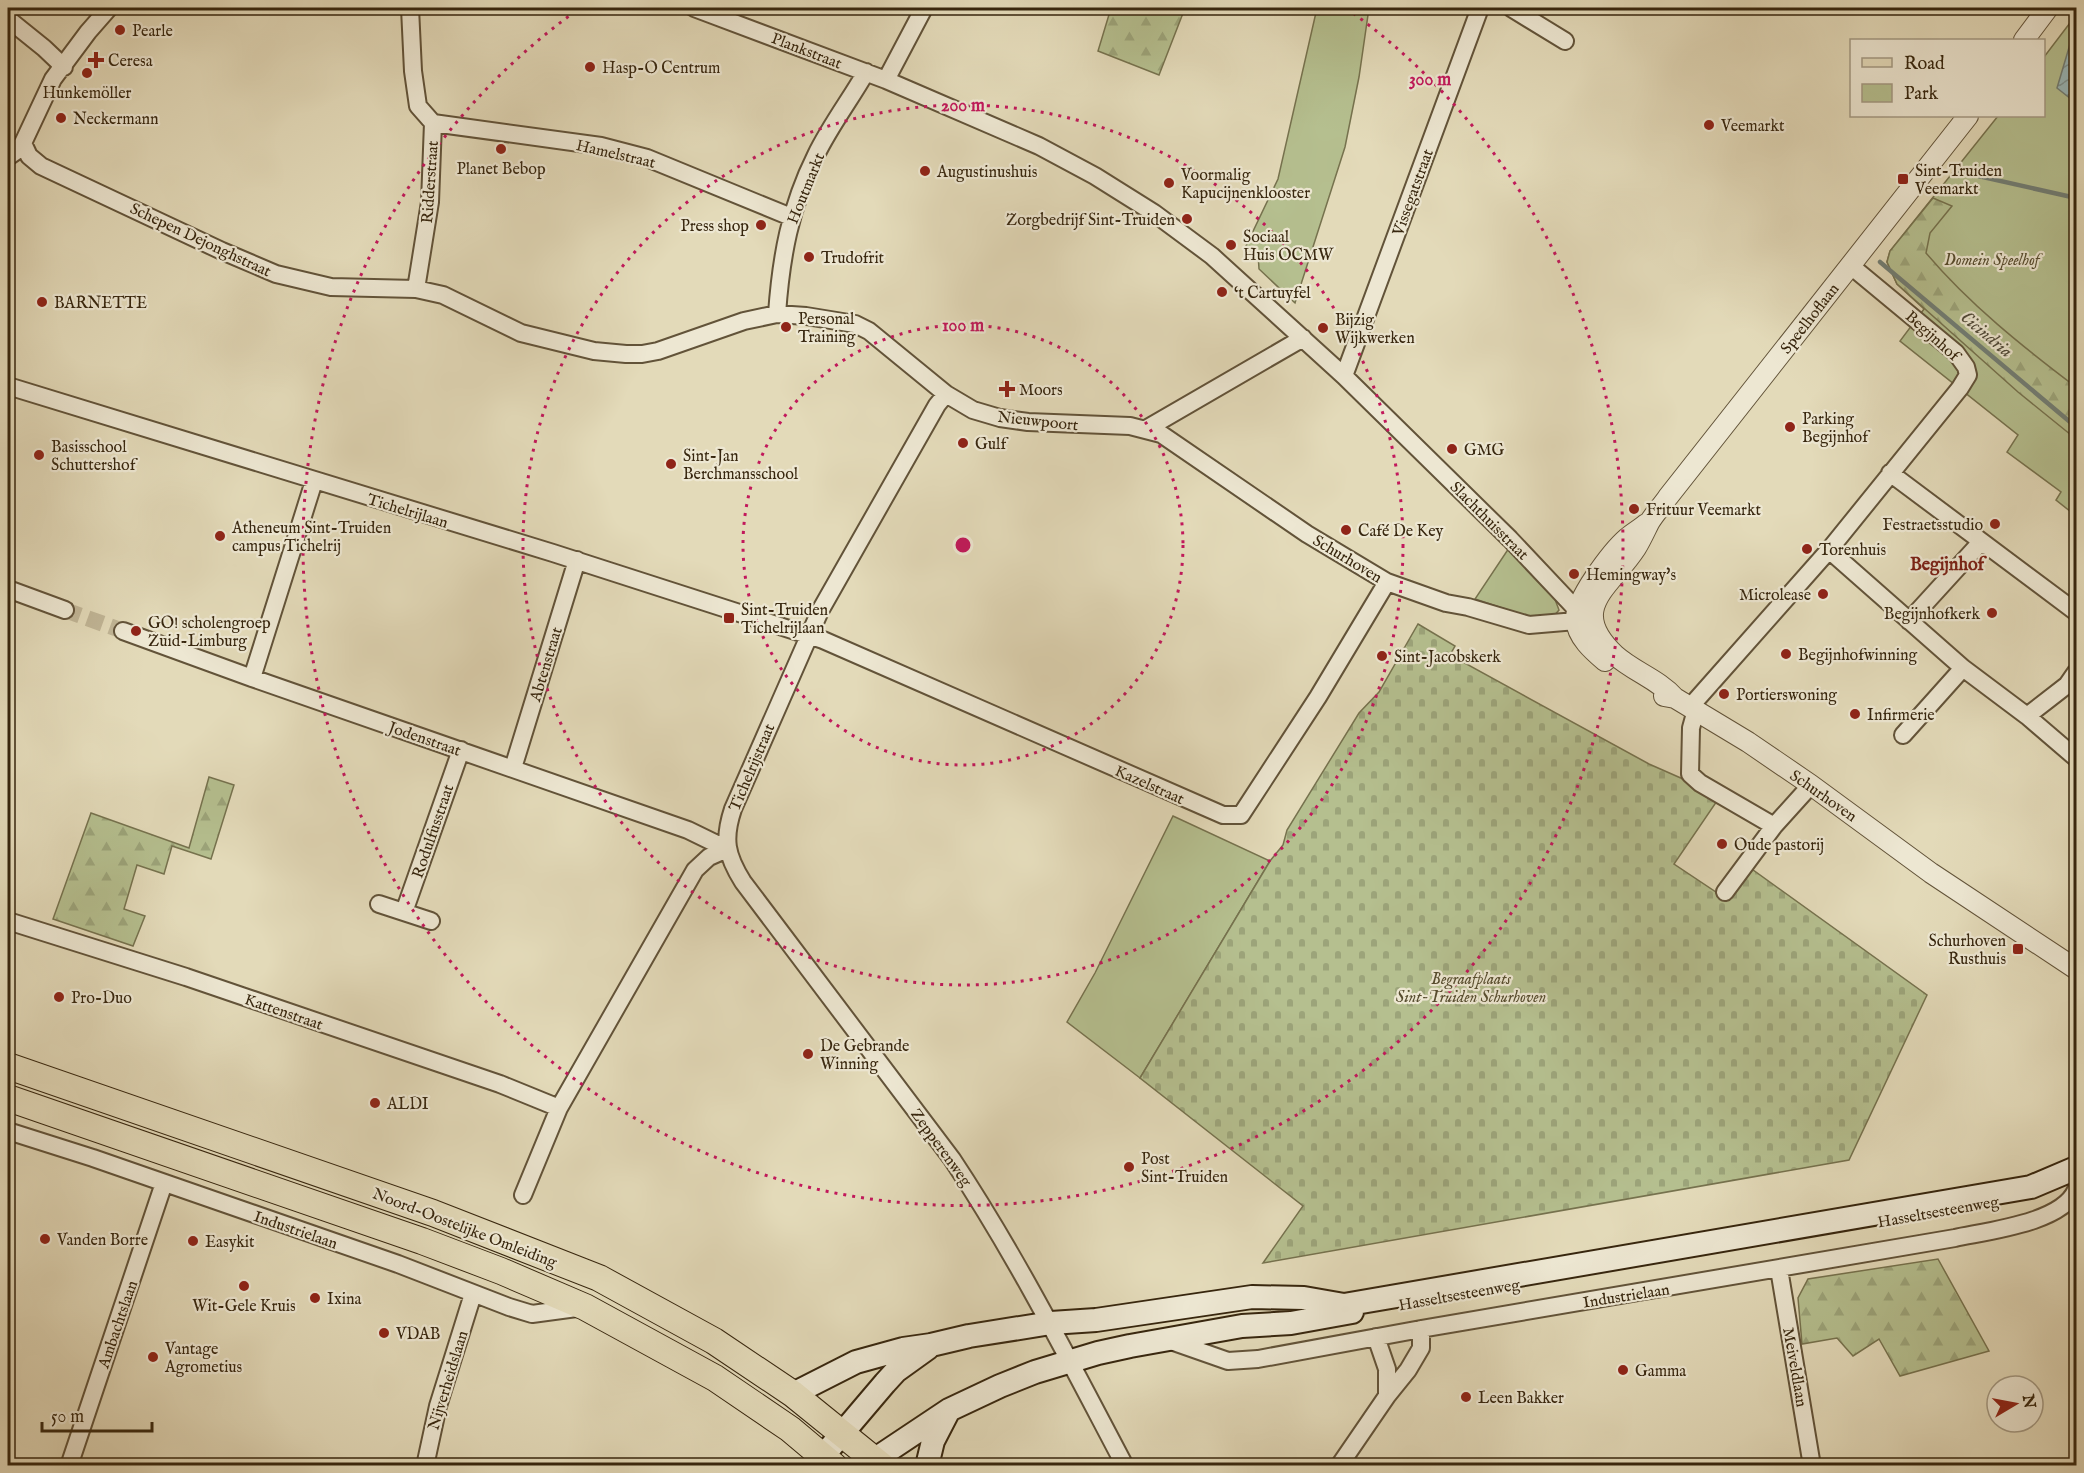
<svg xmlns="http://www.w3.org/2000/svg" width="2084" height="1473" font-family="'IM FELL English',serif">
	<style>
		.green { fill: #b5bf8f; stroke: #76724e; stroke-width: 1.5 }
		.forest { fill: url(#forest-firs); stroke: #76724e; stroke-width: 1.5 }
		.cemetery { fill: url(#cemetery-stones); stroke: #76724e; stroke-width: 1.5 }
		.water { fill: url(#water-waves); stroke: #727e75; stroke-width: 1.5 }
		.lines { fill: none; stroke-linecap: round; stroke-linejoin: round }
		.stream { stroke: #727e75; stroke-width: 4.5 }
		.minor-tunnel { stroke: #c1b697; stroke-width: 16; stroke-dasharray: 16 8; stroke-linecap: butt }
		.minor-casing { stroke: #625339; stroke-width: 20 }
		.tertiary-casing { stroke: #625339; stroke-width: 22 }
		.secondary-casing { stroke: #37260e; stroke-width: 26 }
		.primary-casing { stroke: #37260e; stroke-width: 28 }
		.minor { stroke: #ede7d2; stroke-width: 16 }
		.tertiary { stroke: #ede7d2; stroke-width: 20 }
		.secondary { stroke: #ede7d2; stroke-width: 22 }
		.primary { stroke: #e3dab9; stroke-width: 26 }
		.ring { fill: none; stroke: #c2185b; stroke-width: 3; stroke-dasharray: 3 6 }
		.poi-dot { fill: #8f2418; stroke: #ede7d2; stroke-width: 2 }
		.labels { text-anchor: middle; stroke-width: 4.5; stroke-linejoin: round; paint-order: stroke }
		.poi-label { font-size: 16px; fill: #37260e; stroke: #ede7d2; text-anchor: start }
		.street-label { font-size: 16px; fill: #37260e; stroke: #ede7d2 }
		.park-label { font-size: 16px; font-style: italic; fill: #564c2e; stroke: #ede7d2 }
		.water-label { font-size: 18px; font-style: italic; fill: #504a39; stroke: #ede7d2 }
		.neighbourhood-label { font-size: 18px; font-weight: bold; fill: #7a1f14; stroke: #ede7d2 }
		.centre { fill: #c2185b; stroke: #ede7d2; stroke-width: 3 }
		.ring-label { font-size: 18px; text-anchor: middle; font-weight: bold; fill: #c2185b; stroke: #ede7d2; stroke-width: 4.5; stroke-linejoin: round; paint-order: stroke }
	</style>
	<defs>
		<pattern id="forest-firs" width="22" height="20" patternUnits="userSpaceOnUse" patternTransform="scale(1.5)"><rect width="22" height="20" fill="#b5bf8f"/><path d="M5 1l3.5 6h-7zM16 11l3.5 6h-7z" fill="#9ca47a"/></pattern>
		<pattern id="cemetery-stones" width="16" height="16" patternUnits="userSpaceOnUse" patternTransform="scale(1.5)"><rect width="16" height="16" fill="#b5bf8f"/><path d="M2 7V4a2 2 0 0 1 4 0v3zM10 15v-3a2 2 0 0 1 4 0v3z" fill="#9ca47a"/></pattern>
		<pattern id="water-waves" width="16" height="10" patternUnits="userSpaceOnUse" patternTransform="scale(1.5)"><rect width="16" height="10" fill="#99b8ba"/><path d="M0 5q4-4 8 0t8 0" fill="none" stroke="#7e9596"/></pattern>
	</defs>
	<rect width="100%" height="100%" fill="#e3dab9"/>
	<filter id="stains"><feTurbulence type="fractalNoise" baseFrequency=".00333" numOctaves="4"/><feColorMatrix values="0 0 0 0 .2 0 0 0 0 .09 0 0 0 0 .02 0 0 0 .5 -.17"/></filter>
	<radialGradient id="worn" r=".72"><stop offset=".6" stop-color="#630" stop-opacity="0"/><stop offset="1" stop-color="#630" stop-opacity=".3"/></radialGradient>
	<path class="green" d="M1317,8H1369L1359,77L1345,147L1295,303L1259,269L1258,253L1246,246L1278,179Z
		M2076,15V516L2056,500L2061,492L2007,452L2018,435L1900,341L1924,309L1897,284L1887,262L1890,251L1998,116H2044V57Z
		M1509,548L1553,594L1559,610L1553,617H1530L1475,599Z
		M1173,816L1270,861L1140,1078L1067,1022L1095,973Z"/>
	<path class="forest" d="M1111,8H1185L1159,75L1098,51Z
		M1933,198L1952,206L1930,233L1926,253C1969,304 2023,347 2076,387V439L2018,392L1897,284L1887,262L1890,251Z
		M209,777L234,785L211,859L172,846L164,874L137,865L124,909L145,916L133,946L53,919L91,813L189,848Z
		M1938,1259L1989,1351L1900,1376L1879,1339L1853,1356L1837,1338L1802,1344L1798,1298L1808,1279Z"/>
	<path class="cemetery" d="M1418,624L1455,646L1450,655L1649,764L1683,779L1717,801L1674,864L1719,894L1742,862L1927,995L1849,1160L1263,1263L1303,1206L1140,1078L1270,861L1283,845L1287,830L1359,713L1379,692Z"/>
	<path class="water" d="M2076,24V69L2073,79L2076,88V103L2057,88Z"/>
	<g class="lines">
		<path class="stream" d="M1956,171L2076,198
			M1880,262L2076,427"/>
		<path class="minor-tunnel" d="M65,610L123,631"/>
		<defs>
			<path id="minor" d="M410,8L413,71L418,106L433,123L430,202L416,289
				M694,8L886,80L1039,146L1095,176L1154,213L1212,256L1344,376L1510,539L1576,609L1586,616
				M1511,8L1565,41
				M8,19L44,48L64,67
				M886,80L924,8
				M433,123L601,146L647,158L791,217
				M23,143L29,156L41,166L222,251L276,274L331,287L416,289L443,295L521,333L594,351L626,354H642L658,351L744,321L777,314L806,316L855,324L869,331L946,394L973,410L1000,418L1028,422L1130,426L1161,434L1307,534L1387,582L1446,603L1468,607L1529,625L1588,620
				M8,157L18,150L23,143L53,79L88,32L109,8
				M777,314C781,257 790,207 816,155C830,126 850,100 866,72
				M1344,376L1480,8
				M8,386L553,553L823,640L1223,815H1241L1318,697L1387,582
				M946,394L937,405L820,611L733,809C723,839 726,855 743,882L952,1159C1017,1257 1070,1362 1125,1466
				M1146,429L1303,338
				M1890,473L2076,612
				M1829,550L1963,668L2027,716L2067,685L2076,672
				M8,589L65,610
				M1909,621L1981,542
				M123,631L252,678L688,830L727,849
				M252,678L314,481
				M1690,707L1829,550L1960,388L1968,375L1966,367L1956,353L1851,266
				M1696,710L1691,728L1690,774L1700,783L1774,826
				M2027,716L2076,758
				M1903,735L1963,668
				M513,768L577,560
				M1725,892L1774,826L1811,785
				M379,904L431,921
				M404,912L461,750
				M8,921L186,977L500,1084L559,1108
				M8,1131L93,1158L398,1264L509,1307L532,1314L584,1307
				M523,1195L559,1108L695,870L709,857L727,849
				M1779,1269L1812,1466
				M1376,1337L1387,1369V1396
				M1168,1340L1228,1361L1258,1359L1421,1329L1955,1238C1987,1231 2062,1223 2076,1190
				M69,1466L164,1183
				M425,1466L438,1406L473,1294
				M1339,1466L1387,1396L1408,1370L1421,1348V1329"/>
			<path id="tertiary" d="M2024,40L2048,8
				M1605,661C1593,651 1577,637 1576,620C1574,601 1612,551 1627,538C1633,533 1640,529 1646,524
				M1664,696L1675,698L1748,742L1811,785L1931,873L2076,969
				M1675,698C1658,679 1634,672 1615,655C1566,608 1610,588 1636,548C1641,540 1645,531 1649,523C1654,514 1662,506 1668,497L1968,116"/>
			<path id="secondary" d="M793,1394L856,1362L903,1349L931,1345L969,1336L1051,1323L1096,1320L1252,1297L1304,1298L1344,1305L2031,1187L2076,1168
				M823,1456L885,1383L896,1371L928,1348
				M865,1466L949,1410L1000,1386L1035,1372L1098,1353L1130,1346L1242,1326L1291,1323L1352,1312
				M927,1466L933,1441L948,1412"/>
			<path id="primary" d="M8,1066L433,1213L599,1278L714,1341L793,1394L882,1466
				M8,1098L422,1241L501,1271L585,1307L715,1378L790,1429L834,1466"/>
		</defs>
		<use href="#minor" class="minor-casing"/>
		<use href="#tertiary" class="tertiary-casing"/>
		<use href="#secondary" class="secondary-casing"/>
		<use href="#primary" class="primary-casing"/>
		<use href="#minor" class="minor"/>
		<use href="#tertiary" class="tertiary"/>
		<use href="#secondary" class="secondary"/>
		<use href="#primary" class="primary"/>
	</g>
	<g class="ring">
		<circle cx="963" cy="545" r="220"/>
		<circle cx="963" cy="545" r="440"/>
		<path d="M1346 8A660 660 0 1 1 580 8"/>
	</g>
	<g class="poi-dot">
		<circle cx="120" cy="30" r="6"/>
		<path d="M93 51h6v6h6v6h-6v6h-6v-6h-6v-6h6z"/>
		<circle cx="590" cy="67" r="6"/>
		<circle cx="87" cy="73" r="6"/>
		<circle cx="61" cy="118" r="6"/>
		<circle cx="1709" cy="125" r="6"/>
		<circle cx="501" cy="149" r="6"/>
		<circle cx="925" cy="171" r="6"/>
		<rect x="1897" y="173" width="12" height="12" rx="3"/>
		<circle cx="1169" cy="183" r="6"/>
		<circle cx="1187" cy="219" r="6"/>
		<circle cx="761" cy="225" r="6"/>
		<circle cx="1231" cy="245" r="6"/>
		<circle cx="809" cy="257" r="6"/>
		<circle cx="1222" cy="292" r="6"/>
		<circle cx="42" cy="302" r="6"/>
		<circle cx="786" cy="327" r="6"/>
		<circle cx="1323" cy="328" r="6"/>
		<path d="M1004 380h6v6h6v6h-6v6h-6v-6h-6v-6h6z"/>
		<circle cx="1790" cy="427" r="6"/>
		<circle cx="963" cy="443" r="6"/>
		<circle cx="1452" cy="449" r="6"/>
		<circle cx="39" cy="455" r="6"/>
		<circle cx="671" cy="464" r="6"/>
		<circle cx="1634" cy="509" r="6"/>
		<circle cx="1995" cy="524" r="6"/>
		<circle cx="1346" cy="530" r="6"/>
		<circle cx="220" cy="536" r="6"/>
		<circle cx="1807" cy="549" r="6"/>
		<circle cx="1574" cy="574" r="6"/>
		<circle cx="1823" cy="594" r="6"/>
		<circle cx="1992" cy="613" r="6"/>
		<rect x="723" y="612" width="12" height="12" rx="3"/>
		<circle cx="136" cy="631" r="6"/>
		<circle cx="1786" cy="654" r="6"/>
		<circle cx="1382" cy="656" r="6"/>
		<circle cx="1724" cy="694" r="6"/>
		<circle cx="1855" cy="714" r="6"/>
		<circle cx="1722" cy="844" r="6"/>
		<rect x="2012" y="943" width="12" height="12" rx="3"/>
		<circle cx="59" cy="997" r="6"/>
		<circle cx="808" cy="1054" r="6"/>
		<circle cx="375" cy="1103" r="6"/>
		<circle cx="1129" cy="1167" r="6"/>
		<circle cx="45" cy="1239" r="6"/>
		<circle cx="193" cy="1241" r="6"/>
		<circle cx="244" cy="1286" r="6"/>
		<circle cx="315" cy="1298" r="6"/>
		<circle cx="384" cy="1333" r="6"/>
		<circle cx="153" cy="1357" r="6"/>
		<circle cx="1623" cy="1370" r="6"/>
		<circle cx="1466" cy="1397" r="6"/>
	</g>
	<g class="labels">
		<g class="poi-label">
			<text x="132" y="36">Pearle</text>
			<text x="108" y="66">Ceresa</text>
			<text x="602" y="73">Hasp-O Centrum</text>
			<text x="87" y="98" text-anchor="middle">Hunkemöller</text>
			<text x="73" y="124">Neckermann</text>
			<text x="1721" y="131">Veemarkt</text>
			<text x="501" y="174" text-anchor="middle">Planet Bebop</text>
			<text x="1915" y="176">Sint-Truiden<tspan x="1915" dy="18">Veemarkt</tspan></text>
			<text x="937" y="177">Augustinushuis</text>
			<text x="1181" y="180">Voormalig<tspan x="1181" dy="18">Kapucijnenklooster</tspan></text>
			<text x="1175" y="225" text-anchor="end">Zorgbedrijf Sint-Truiden</text>
			<text x="749" y="231" text-anchor="end">Press shop</text>
			<text x="1243" y="242">Sociaal<tspan x="1243" dy="18">Huis OCMW</tspan></text>
			<text x="821" y="263">Trudofrit</text>
			<text x="1234" y="298">‘t Cartuyfel</text>
			<text x="54" y="308">BARNETTE</text>
			<text x="798" y="324">Personal<tspan x="798" dy="18">Training</tspan></text>
			<text x="1335" y="325">Bijzig<tspan x="1335" dy="18">Wijkwerken</tspan></text>
			<text x="1019" y="395">Moors</text>
			<text x="1802" y="424">Parking<tspan x="1802" dy="18">Begijnhof</tspan></text>
			<text x="975" y="449">Gulf</text>
			<text x="51" y="452">Basisschool<tspan x="51" dy="18">Schuttershof</tspan></text>
			<text x="1464" y="455">GMG</text>
			<text x="683" y="461">Sint-Jan<tspan x="683" dy="18">Berchmansschool</tspan></text>
			<text x="1646" y="515">Frituur Veemarkt</text>
			<text x="1983" y="530" text-anchor="end">Festraetsstudio</text>
			<text x="232" y="533">Atheneum Sint-Truiden<tspan x="232" dy="18">campus Tichelrij</tspan></text>
			<text x="1358" y="536">Café De Key</text>
			<text x="1819" y="555">Torenhuis</text>
			<text x="1586" y="580">Hemingway's</text>
			<text x="1811" y="600" text-anchor="end">Microlease</text>
			<text x="741" y="615">Sint-Truiden<tspan x="741" dy="18">Tichelrijlaan</tspan></text>
			<text x="1980" y="619" text-anchor="end">Begijnhofkerk</text>
			<text x="148" y="628">GO! scholengroep<tspan x="148" dy="18">Zuid-Limburg</tspan></text>
			<text x="1798" y="660">Begijnhofwinning</text>
			<text x="1394" y="662">Sint-Jacobskerk</text>
			<text x="1736" y="700">Portierswoning</text>
			<text x="1867" y="720">Infirmerie</text>
			<text x="1734" y="850">Oude pastorij</text>
			<text x="2006" y="946" text-anchor="end">Schurhoven<tspan x="2006" dy="18">Rusthuis</tspan></text>
			<text x="71" y="1003">Pro-Duo</text>
			<text x="820" y="1051">De Gebrande<tspan x="820" dy="18">Winning</tspan></text>
			<text x="387" y="1109">ALDI</text>
			<text x="1141" y="1164">Post<tspan x="1141" dy="18">Sint-Truiden</tspan></text>
			<text x="57" y="1245">Vanden Borre</text>
			<text x="205" y="1247">Easykit</text>
			<text x="327" y="1304">Ixina</text>
			<text x="244" y="1311" text-anchor="middle">Wit-Gele Kruis</text>
			<text x="396" y="1339">VDAB</text>
			<text x="165" y="1354">Vantage<tspan x="165" dy="18">Agrometius</tspan></text>
			<text x="1635" y="1376">Gamma</text>
			<text x="1478" y="1403">Leen Bakker</text>
		</g>
		<g class="street-label">
			<text transform="translate(807 50) rotate(21)" y="6">Plankstraat</text>
			<text transform="translate(616 153) rotate(13)" y="6">Hamelstraat</text>
			<text transform="translate(429 182) rotate(-86)" y="6">Ridderstraat</text>
			<text transform="translate(805 188) rotate(-68)" y="6">Houtmarkt</text>
			<text transform="translate(1412 192) rotate(-70)" y="6">Vissegatstraat</text>
			<text transform="translate(201 239) rotate(25)" y="6">Schepen Dejonghstraat</text>
			<text transform="translate(1809 318) rotate(-52)" y="6">Speelhoflaan</text>
			<text transform="translate(1933 335) rotate(42)" y="6">Begijnhof</text>
			<text transform="translate(1038 420) rotate(6)" y="6">Nieuwpoort</text>
			<text transform="translate(408 510) rotate(17)" y="6">Tichelrijlaan</text>
			<text transform="translate(1490 520) rotate(45)" y="6">Slachthuisstraat</text>
			<text transform="translate(1348 558) rotate(31)" y="6">Schurhoven</text>
			<text transform="translate(545 664) rotate(-73)" y="6">Abtenstraat</text>
			<text transform="translate(425 738) rotate(19)" y="6">Jodenstraat</text>
			<text transform="translate(751 767) rotate(-67)" y="6">Tichelrijstraat</text>
			<text transform="translate(1150 784) rotate(24)" y="6">Kazelstraat</text>
			<text transform="translate(1824 795) rotate(35)" y="6">Schurhoven</text>
			<text transform="translate(432 831) rotate(-71)" y="6">Rodulfusstraat</text>
			<text transform="translate(284 1011) rotate(19)" y="6">Kattenstraat</text>
			<text transform="translate(942 1147) rotate(54)" y="6">Zepperenweg</text>
			<text transform="translate(1938 1211) rotate(-10)" y="6">Hasseltsesteenweg</text>
			<text transform="translate(465 1227) rotate(21)" y="6">Noord-Oostelijke Omleiding</text>
			<text transform="translate(296 1229) rotate(19)" y="6">Industrielaan</text>
			<text transform="translate(1459 1294) rotate(-10)" y="6">Hasseltsesteenweg</text>
			<text transform="translate(1626 1295) rotate(-9)" y="6">Industrielaan</text>
			<text transform="translate(117 1324) rotate(-71)" y="6">Ambachtslaan</text>
			<text transform="translate(1796 1367) rotate(80)" y="6">Meiveldlaan</text>
			<text transform="translate(447 1380) rotate(-73)" y="6">Nijverheidslaan</text>
		</g>
		<g class="park-label">
			<text x="1992" y="265">Domein Speelhof</text>
			<text x="1471" y="984">Begraafplaats<tspan x="1471" dy="18">Sint-Truiden Schurhoven</tspan></text>
		</g>
		<g class="water-label">
			<text transform="translate(1987 334) rotate(40)" y="6">Cicindria</text>
		</g>
		<g class="neighbourhood-label">
			<text x="1947" y="570">Begijnhof</text>
		</g>
	</g>
	<circle cx="963" cy="545" r="9" class="centre"/>
	<g class="ring-label">
		<text x="1430" y="85">300 m</text>
		<text x="963" y="111">200 m</text>
		<text x="963" y="331">100 m</text>
	</g>
	<rect width="2084" height="1473" fill="none" stroke="#e3dab9" stroke-width="30"/>
	<rect x="9" y="9" width="2066" height="1455" fill="none" stroke="#37260e" stroke-width="3"/>
	<rect x="15" y="15" width="2054" height="1443" fill="none" stroke="#37260e" stroke-width="1.5"/>
	<rect x="1850" y="39" width="195" height="78" fill="#ede7d2" stroke="#a49a84" stroke-width="1.5"/>
	<rect x="1862" y="58" width="30" height="9" fill="#e3dab9" stroke="#a49a84" stroke-width="1.5"/>
	<text x="1904" y="69" font-size="18" fill="#37260e">Road</text>
	<rect x="1862" y="84" width="30" height="18" fill="#b5bf8f" stroke="#a49a84" stroke-width="1.5"/>
	<text x="1904" y="99" font-size="18" fill="#37260e">Park</text>
	<g transform="translate(2015 1404) rotate(80)"><circle r="28" fill="#ede7d2" stroke="#a49a84" stroke-width="1.5"/>
	<path d="M0-4.5L10 22L0 15L-10 22Z" fill="#8f2418"/>
	<text y="-9" font-size="16" font-weight="bold" text-anchor="middle" fill="#37260e">N</text>
	</g>
	<path d="M42 1422v9h110v-9" fill="none" stroke="#37260e" stroke-width="3"/>
	<text x="51" y="1422" font-size="18" fill="#37260e" stroke="#ede7d2" stroke-width="4.5" paint-order="stroke">50 m</text>
	<rect width="100%" height="100%" filter="url(#stains)"/>
	<rect width="100%" height="100%" fill="url(#worn)"/>
</svg>
